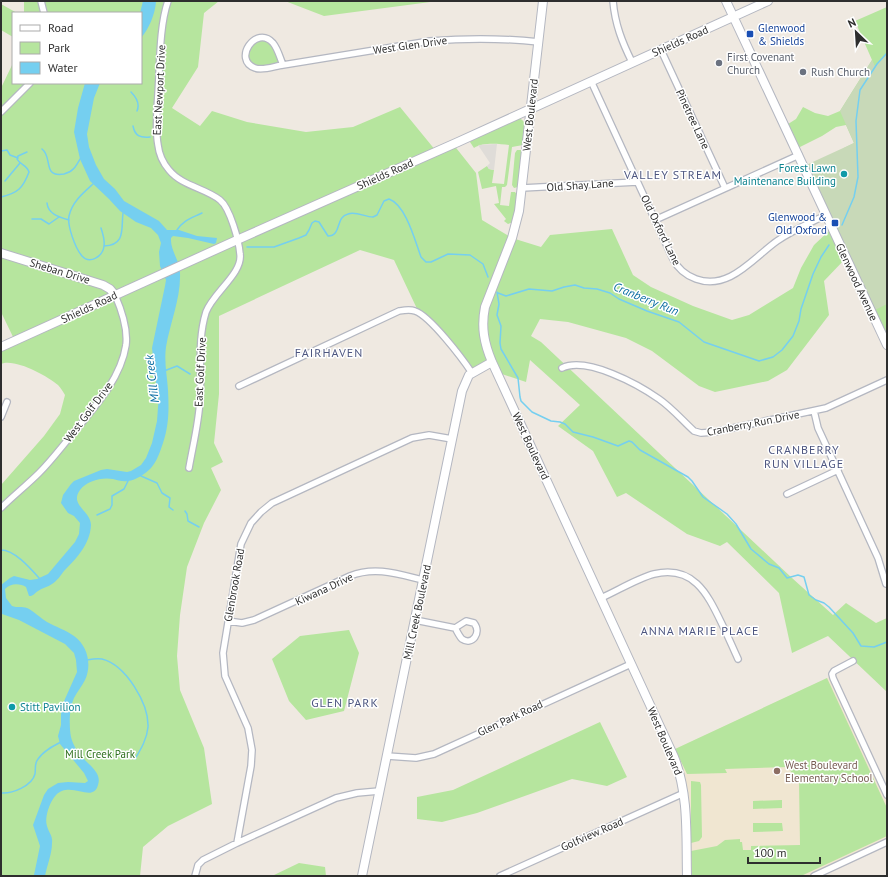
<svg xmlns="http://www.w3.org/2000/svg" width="888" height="877" font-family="'PT Sans',sans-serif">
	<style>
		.education { fill: #f0e6d1 }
		.green { fill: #b6e59e }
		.cemetery { fill: #c8d9b8 }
		.plaza { fill: #dfdcd8 }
		.water { fill: #75cff0 }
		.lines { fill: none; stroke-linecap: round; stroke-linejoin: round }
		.stream { stroke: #75cff0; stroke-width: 1.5 }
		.street-casing { stroke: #b4b7c1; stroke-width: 8 }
		.secondary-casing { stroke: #b4b7c1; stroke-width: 10 }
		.street { stroke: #fff; stroke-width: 5.5 }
		.secondary { stroke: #fff; stroke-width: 8 }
		.transit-dot { fill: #1a4fb4; stroke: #fff; stroke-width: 1.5 }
		.worship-dot { fill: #6b7280; stroke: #fff; stroke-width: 1.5 }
		.culture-dot { fill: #0f9aa8; stroke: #fff; stroke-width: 1.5 }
		.education-dot { fill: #8d6e63; stroke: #fff; stroke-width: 1.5 }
		.labels { text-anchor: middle; stroke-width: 3; stroke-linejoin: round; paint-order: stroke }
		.transit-label { font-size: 11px; fill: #164399; stroke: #fff; text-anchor: start }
		.street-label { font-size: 11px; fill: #2e2e2e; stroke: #fff }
		.worship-label { font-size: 11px; fill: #5b616d; stroke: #fff; text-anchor: start }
		.culture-label { font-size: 11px; fill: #0d838f; stroke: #fff; text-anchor: end }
		.park-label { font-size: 11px; fill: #2c6e1b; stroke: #fff }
		.education-label { font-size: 11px; fill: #785e54; stroke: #fff; text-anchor: start }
		.neighbourhood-label { font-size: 12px; letter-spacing: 1px; fill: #4d5680; stroke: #fff }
		.water-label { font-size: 12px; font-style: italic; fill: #0d6fa3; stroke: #fff }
	</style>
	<rect width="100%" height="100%" fill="#efe9e1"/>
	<path class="education" d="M832,676L887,795V842L814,876H687L685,807L671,751Z"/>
	<path class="green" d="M24,1H219L204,13L198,67L172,108L200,126L212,111L247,122L306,132L353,127L400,107L436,151L453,144L476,173L482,220L512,238L541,247L550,235L612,229L633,275L651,287L693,306L732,320L749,315L793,288L801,268L814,245L832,228L844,148L854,143L846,125L836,127L822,136L796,149L785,126L796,119L803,107L815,113L828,116L840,111L872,60L855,21L887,7V255L846,258L824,281L829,315L787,370L768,381L715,392L699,386L652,351L626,338L568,322L540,319L531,336L541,342L792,578L833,615L846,603L876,623L887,618V692L828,636L792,653L779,593L727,542L720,546L687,534L626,493L617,497L593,451L558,426L580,405L530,360L526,382L496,372L491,362L472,373L465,363L419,313L394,260L360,250L219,316V394L214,443L223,462L211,468L221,490L204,523L187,567L180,615L177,656L180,690L204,748L212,804L168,826L143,847L140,876H1V485L44,436L60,414L65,395C63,392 61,388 58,385C47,376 15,358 1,364V347L15,341L1,312V88L13,63V83H141V13H24Z
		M285,1H438L324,16Z
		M1,4L17,13H13V37L1,30Z
		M270,40L283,65L259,69L251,66L246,50L253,41Z
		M518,118C530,121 524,136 523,145L512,147L507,185L505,187H502L500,205L509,206L511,192H515L517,195L513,222L508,224L504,221L506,219L494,204L499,203L496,186L482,189L478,172L487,166L489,169L494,170L492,183L504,184L509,145C499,144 483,142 474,148L470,142L471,141Z
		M517,150H521L522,153L518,187L514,188L512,185L515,153Z
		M887,274V345L870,308Z
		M349,630L359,653L344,711L306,720L289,701L272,659L300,636Z
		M827,678L887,808V836L801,876H692L691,851L717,846L725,840L740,839V842H742L743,850H751V846L800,845L799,781H795V775L791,772L789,767L725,769L727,773L687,774L675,749Z
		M600,722L627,777L607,786L572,779L477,813L442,822L417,819V797L453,790Z
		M691,781L700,782L701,785L702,837L699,841L691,843Z
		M782,800V808L753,809V801Z
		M753,823H782L783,831L753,832Z
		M299,863L325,867L326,876H272Z"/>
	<path class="cemetery" d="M887,53V304L871,312L804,166L854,143L840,111L872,60L875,66Z"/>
	<path class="plaza" d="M497,144L494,170L489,169L487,166L490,163L478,145Z"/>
	<path class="water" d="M143,1L156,2C155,14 149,29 141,38L140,13Z
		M85,83H100L94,98L87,134L89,147L96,165L104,179L115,189L124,201L159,221L167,230H179L197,236L217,238L216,243L214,244L188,238L173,236L171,238C170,251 180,260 180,273C181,298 170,323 166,347C164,362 167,375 168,390C169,409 169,425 163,443C160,452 157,461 151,468C145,474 136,480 128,481C123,482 117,480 113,479C101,477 87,481 80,490C69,505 91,511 91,525C90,544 77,558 64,571C61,575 57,581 52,584C48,587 42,588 38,591C36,592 34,595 31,596H29L26,587C20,583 10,583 5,589L6,598L12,606C17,608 22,606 27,608C34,611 40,618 47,622C56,627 66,630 74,636C88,646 92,665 85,680C82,686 77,692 74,698C69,709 69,726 71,737C73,745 78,753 83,758C90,766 102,773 98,785C93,804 71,780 56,795C50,801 44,818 47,826C49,833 53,836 52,843C52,854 47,865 45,876L34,875L40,846L33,825L44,795L48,789L58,783L68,782L85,783L88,781L84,773L60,744L58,736L61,725V708L77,672L76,660L74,653L65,644L19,620L2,614L1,613V585L10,578L14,576L30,580L37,579L48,574L75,542L79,534L80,523L74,516L68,513L61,503L63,495L71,484L74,481L101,470L107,469L127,472L131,471L141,465L146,458L152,443L157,421L159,394L156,383L152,348L165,286L166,280L160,266L159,252L161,243L158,235L151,228L136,222L120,211L109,199L90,181L80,159L74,132L78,108Z"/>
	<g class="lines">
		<path class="stream" d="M131,92C136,97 140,104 137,111
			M133,126C135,136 140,138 150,137
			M42,149C53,157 42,178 64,174C73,172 76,166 80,159
			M1,151L7,150L10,155L18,158
			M5,181L20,163
			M93,184C83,193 72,202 69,216C67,225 75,248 82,256C90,265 103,256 104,246C105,240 103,234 101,228
			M1,197C18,193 23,188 29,172C27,165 20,165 17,159L18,156L27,152
			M47,203C48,214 59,217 69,220
			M32,219H41L49,224L59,217
			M842,225L854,197L858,177L856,121L860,90L877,64L887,53
			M177,230C183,220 192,218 202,213
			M104,246C126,245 121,229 123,213
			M247,247H274L299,238L306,235L309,230L312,223L315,221L319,222L328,236C342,236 335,217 348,214C356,211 365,217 373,217L377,215L384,201L389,199C406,205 415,241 421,257L426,262H431L448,254L470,255L483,264L488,277
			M497,292L499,304L497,315L501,326L500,343L501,349L518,378L520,397L521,401L532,412L551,421L560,422L565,424L573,432L593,437L618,446L629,441L632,442L640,450L688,477L692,481L703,497L727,514L736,524L751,549L769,564L779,568L787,578L798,575L804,577L809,595L816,600L824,603L829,607L853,633L861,646L874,647L887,642
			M498,293L506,296L529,289L552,291L564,287L575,285L584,288L597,289L610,293L619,299L647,311L679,322L704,342L759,361L773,357L782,350L793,336L799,321L801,309L813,274L821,257L829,245
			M164,371L177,366L190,374
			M141,476L157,483L162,493L170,498L169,507L173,510
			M185,511L187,514L188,521L199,527
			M97,515L110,509L112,505V496L124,489L128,481
			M1,550C15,550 31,569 40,579
			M87,660C92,659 97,658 102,659C126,665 149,704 148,727C147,739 141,749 135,759
			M1,793C12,794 32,786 35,774C36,768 34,764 38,759C43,751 53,746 61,742"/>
		<defs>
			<path id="street" d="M41,1L44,13
				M168,1C159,27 160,66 158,94C157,111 155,129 158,145C159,154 163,163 169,170C182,186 205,188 220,200C230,208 239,241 240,254C243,273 213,293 206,312C197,341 202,370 200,399C199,422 193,445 189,468
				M613,1C615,24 622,42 632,62
				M661,50L725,188
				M283,65C280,58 278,49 273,43C256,24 232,60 255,68C263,71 275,66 283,65L430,41C467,38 502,38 539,42
				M591,81L673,259C678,269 685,275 696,279C729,291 753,258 777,241C793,230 810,223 826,215
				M1,112L30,83
				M522,188L637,182
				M655,220L799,155
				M562,368C587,356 639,385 659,399C672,408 682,420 694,431L701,433L714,432L826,408L887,380
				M239,386L399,311C405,310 410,309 415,311C430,316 462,358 472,373
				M814,411L818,428L878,558L886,584
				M1,417L7,402
				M787,494L838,470
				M1,508C13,496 27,485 39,473C52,460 63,445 75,431C95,407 121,378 126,345C128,328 122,311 115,295
				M601,598C617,591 638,578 654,574C693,565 707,593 721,622C727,634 732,646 738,659
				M415,620L455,628
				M228,621L242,623L254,620L350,576C375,566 398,574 423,580
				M466,621L474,623C482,633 472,646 462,639C459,636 457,631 455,628Z
				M853,661L834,671L832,674L833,678L887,795
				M387,756L416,758L434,754L631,664
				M237,843L251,766L252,750L248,728L225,676L223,653L241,544L251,523L261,512L272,503L412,438L429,435L452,439
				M195,876L198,865L203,860L237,843L336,798L357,793L379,791
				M500,876L684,793
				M814,876L887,842"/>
			<path id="secondary" d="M543,1L519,211L512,238L485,307C481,327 484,343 492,362L674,757C689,795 686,836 687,876
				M726,1L887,345
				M1,253L103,285L110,289L115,295
				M1,347L237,240L458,142L768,1
				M362,876L462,391L469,375L492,362"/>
		</defs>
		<use href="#street" class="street-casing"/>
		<use href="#secondary" class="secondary-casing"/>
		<use href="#street" class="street"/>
		<use href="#secondary" class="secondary"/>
	</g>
	<g class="transit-dot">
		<rect x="746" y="30" width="8" height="8" rx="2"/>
		<rect x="831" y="219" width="8" height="8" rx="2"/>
	</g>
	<g class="worship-dot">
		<circle cx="719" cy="63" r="4"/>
		<circle cx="803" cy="72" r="4"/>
	</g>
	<g class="culture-dot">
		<circle cx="844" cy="174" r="4"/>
		<circle cx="12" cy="707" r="4"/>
	</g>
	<circle class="education-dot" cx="777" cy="771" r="4"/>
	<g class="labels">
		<g class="transit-label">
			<text x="758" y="32">Glenwood<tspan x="758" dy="13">&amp; Shields</tspan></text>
			<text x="827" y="221" text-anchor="end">Glenwood &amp;<tspan x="827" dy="13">Old Oxford</tspan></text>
		</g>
		<g class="street-label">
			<text transform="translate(680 41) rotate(-24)" y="4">Shields Road</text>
			<text transform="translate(410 45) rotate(-8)" y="4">West Glen Drive</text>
			<text transform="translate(159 90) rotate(-87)" y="4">East Newport Drive</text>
			<text transform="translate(530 115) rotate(-84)" y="4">West Boulevard</text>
			<text transform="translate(693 119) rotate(65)" y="4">Pinetree Lane</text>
			<text transform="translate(385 174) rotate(-24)" y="4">Shields Road</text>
			<text transform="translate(580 185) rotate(-4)" y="4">Old Shay Lane</text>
			<text transform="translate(661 230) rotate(64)" y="4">Old Oxford Lane</text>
			<text transform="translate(60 271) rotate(17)" y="4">Sheban Drive</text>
			<text transform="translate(857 282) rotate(65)" y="4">Glenwood Avenue</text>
			<text transform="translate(89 307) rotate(-25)" y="4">Shields Road</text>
			<text transform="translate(200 372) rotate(-87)" y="4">East Golf Drive</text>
			<text transform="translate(88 412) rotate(-53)" y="4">West Golf Drive</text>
			<text transform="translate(753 423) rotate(-11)" y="4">Cranberry Run Drive</text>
			<text transform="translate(531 446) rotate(65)" y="4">West Boulevard</text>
			<text transform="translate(234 585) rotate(-80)" y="4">Glenbrook Road</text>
			<text transform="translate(324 589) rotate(-25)" y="4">Kiwana Drive</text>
			<text transform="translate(417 612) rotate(-78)" y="4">Mill Creek Boulevard</text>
			<text transform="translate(510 718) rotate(-25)" y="4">Glen Park Road</text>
			<text transform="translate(665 741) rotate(67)" y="4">West Boulevard</text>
			<text transform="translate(592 834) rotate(-24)" y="4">Golfview Road</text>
		</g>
		<g class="worship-label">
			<text x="727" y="61">First Covenant<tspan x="727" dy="13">Church</tspan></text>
			<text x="811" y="76">Rush Church</text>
		</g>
		<g class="culture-label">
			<text x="836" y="172">Forest Lawn<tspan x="836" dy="13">Maintenance Building</tspan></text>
			<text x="20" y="711" text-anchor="start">Stitt Pavilion</text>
		</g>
		<g class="park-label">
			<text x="100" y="758">Mill Creek Park</text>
		</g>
		<g class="education-label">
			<text x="785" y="769">West Boulevard<tspan x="785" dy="13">Elementary School</tspan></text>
		</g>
		<g class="neighbourhood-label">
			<text x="673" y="179">VALLEY STREAM</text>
			<text x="329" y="357">FAIRHAVEN</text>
			<text x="804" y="454">CRANBERRY<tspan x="804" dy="14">RUN VILLAGE</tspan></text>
			<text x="700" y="635">ANNA MARIE PLACE</text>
			<text x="345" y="707">GLEN PARK</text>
		</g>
		<g class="water-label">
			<text transform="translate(646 299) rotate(22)" y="4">Cranberry Run</text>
			<text transform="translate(152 379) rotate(-97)" y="4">Mill Creek</text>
		</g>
	</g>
	<rect width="888" height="877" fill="none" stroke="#2e2e2e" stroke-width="4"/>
	<rect x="12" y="12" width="130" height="72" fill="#ffffff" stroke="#ababab"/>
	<rect x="20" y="25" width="20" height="6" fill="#ffffff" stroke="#ababab"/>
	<text x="48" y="32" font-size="12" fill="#2e2e2e">Road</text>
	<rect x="20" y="42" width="20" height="12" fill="#b6e59e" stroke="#ababab"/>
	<text x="48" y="52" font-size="12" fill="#2e2e2e">Park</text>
	<rect x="20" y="62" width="20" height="12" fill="#75cff0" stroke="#ababab"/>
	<text x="48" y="72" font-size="12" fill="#2e2e2e">Water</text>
	<g transform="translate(856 32) rotate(335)" stroke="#ffffff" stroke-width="3" paint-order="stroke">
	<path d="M0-3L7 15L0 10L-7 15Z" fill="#2e2e2e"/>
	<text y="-6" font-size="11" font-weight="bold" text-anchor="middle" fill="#2e2e2e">N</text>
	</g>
	<path d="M748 857v6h72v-6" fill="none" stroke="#2e2e2e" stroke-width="2"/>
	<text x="754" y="857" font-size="12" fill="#2e2e2e" stroke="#ffffff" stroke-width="3" paint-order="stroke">100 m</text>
</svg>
